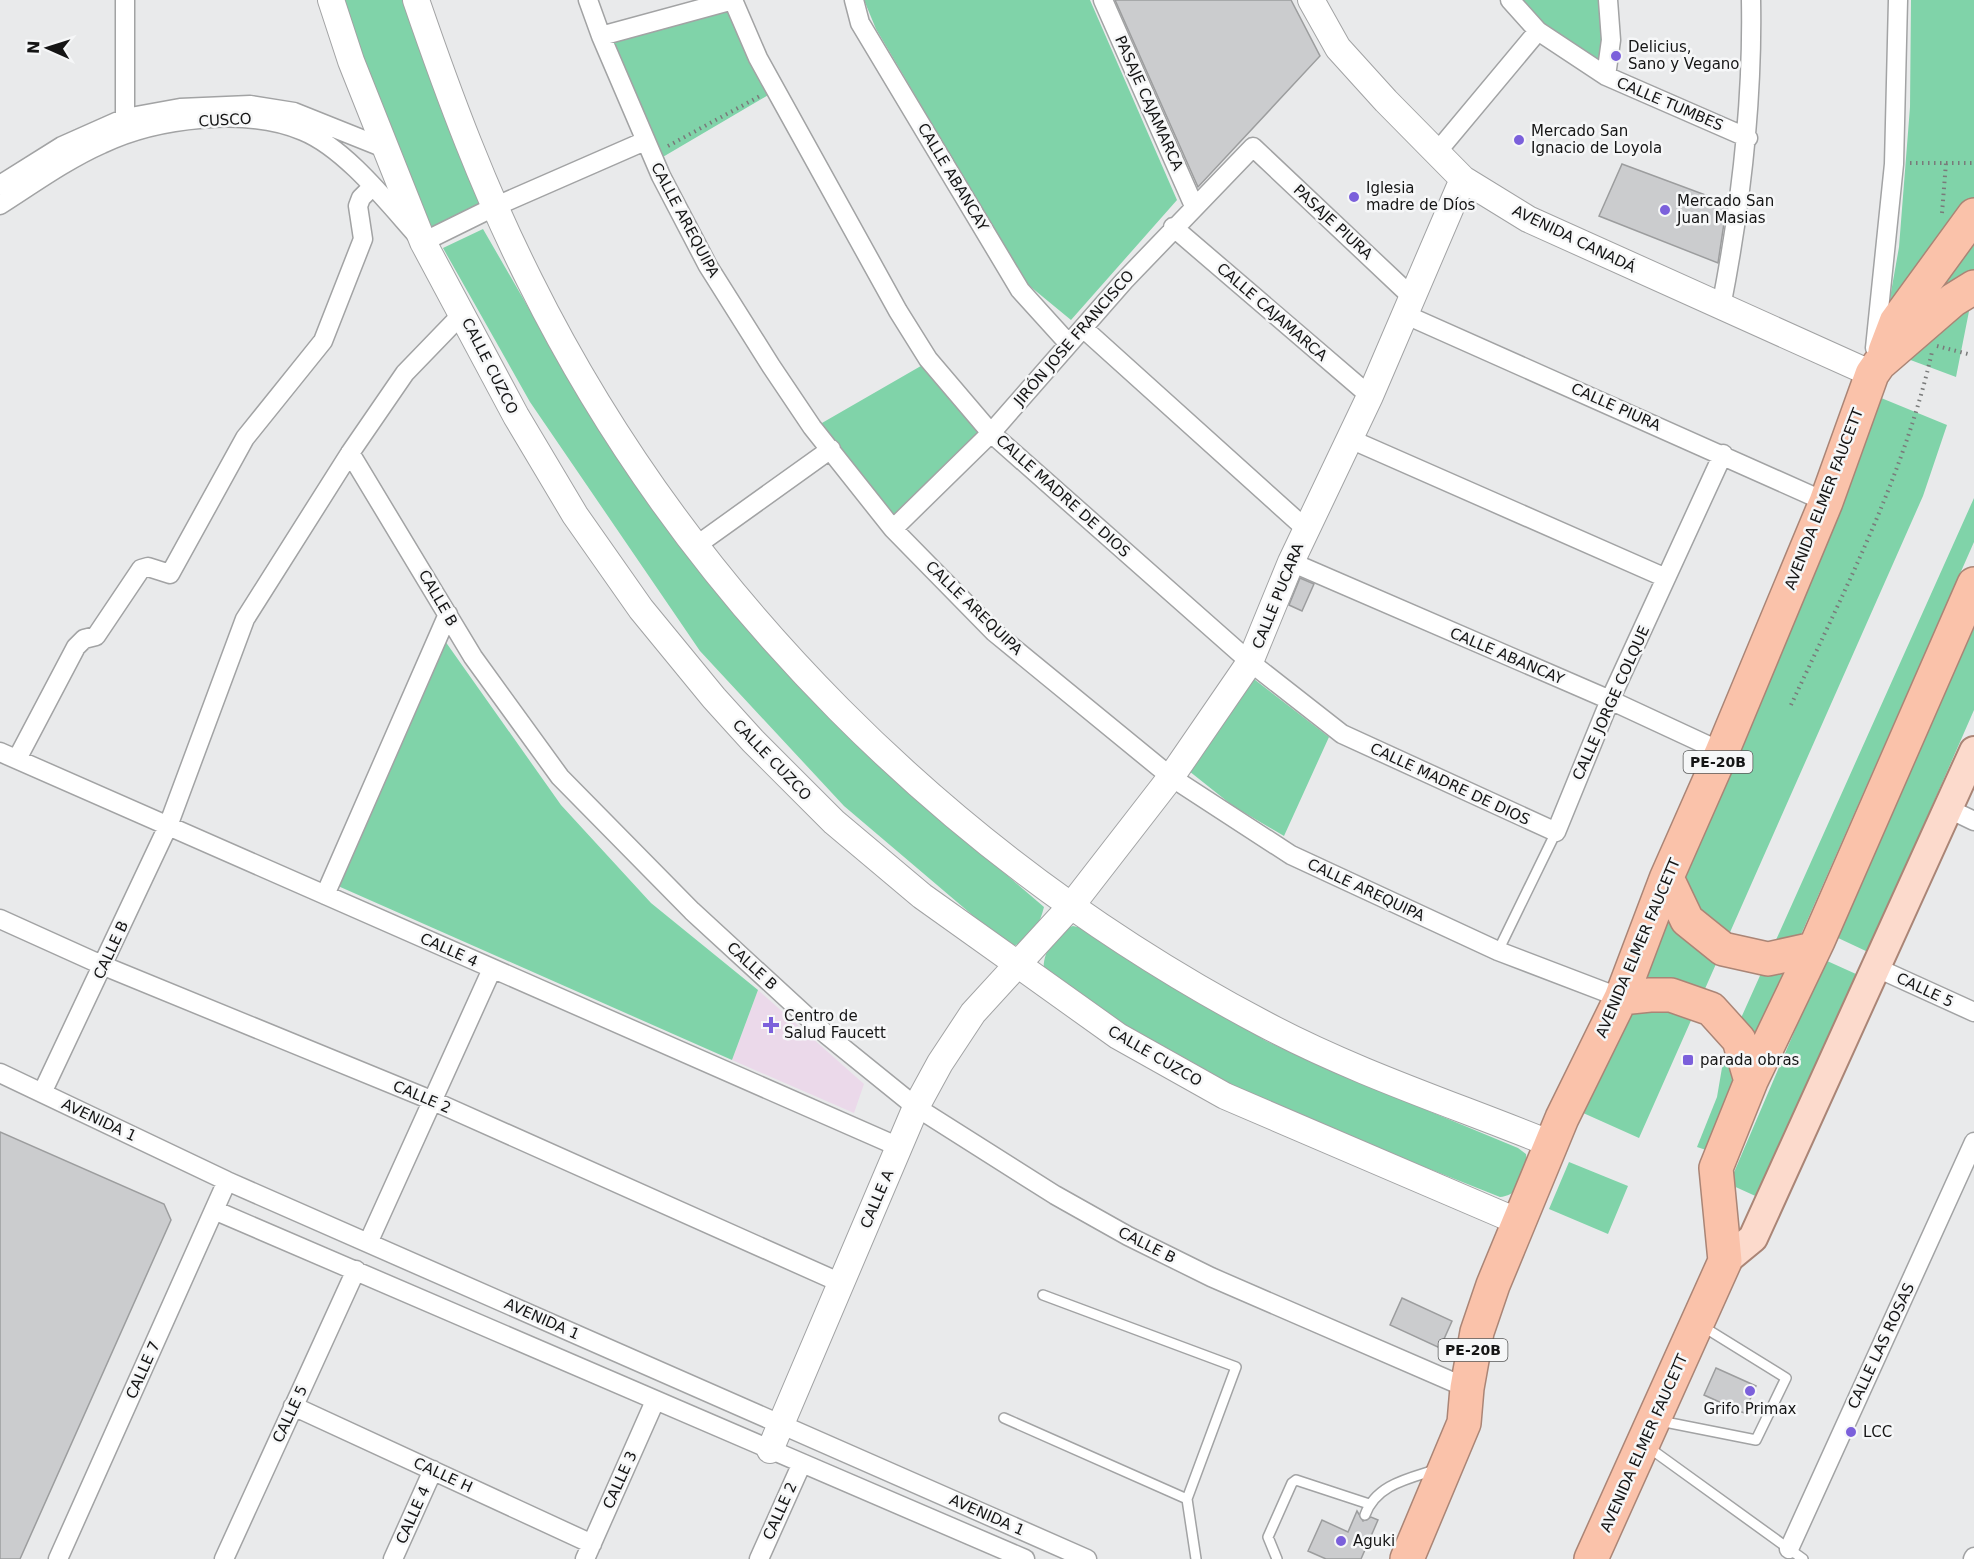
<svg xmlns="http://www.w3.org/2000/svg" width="1974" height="1559" font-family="'DejaVu Sans',sans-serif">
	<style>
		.medical { fill: #ebd9ea }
		.green { fill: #80d3a9 }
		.building { fill: #cbccce; stroke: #9c9d9e; stroke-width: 1.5 }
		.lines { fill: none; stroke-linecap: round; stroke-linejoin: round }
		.lane-casing { stroke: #a2a3a4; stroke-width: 12 }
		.street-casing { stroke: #a2a3a4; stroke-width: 21 }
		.secondary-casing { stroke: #a2a3a4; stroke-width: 28 }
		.primary-casing { stroke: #aa8576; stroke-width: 32 }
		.highway-casing { stroke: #aa8576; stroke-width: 36 }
		.path { stroke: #797a7a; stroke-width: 4; stroke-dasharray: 1.5 4.5; stroke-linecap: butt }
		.lane { stroke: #fff; stroke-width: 9 }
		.street { stroke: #fff; stroke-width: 18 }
		.secondary { stroke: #fff; stroke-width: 26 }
		.primary { stroke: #fcdacc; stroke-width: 28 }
		.highway { stroke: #fac2aa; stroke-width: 33 }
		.poi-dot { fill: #7b60db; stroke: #f6f7f8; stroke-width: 2 }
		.labels { text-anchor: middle; stroke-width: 5; stroke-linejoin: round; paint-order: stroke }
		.shield { fill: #f6f7f8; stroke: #585959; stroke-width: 1.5 }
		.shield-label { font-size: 14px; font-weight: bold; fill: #151515 }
		.poi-label { font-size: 15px; fill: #151515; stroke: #f6f7f8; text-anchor: start }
		.street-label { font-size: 15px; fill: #151515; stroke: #f6f7f8 }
	</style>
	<rect width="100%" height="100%" fill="#e9eaeb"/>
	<path class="medical" d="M758,990L864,1084L854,1113L732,1060Z"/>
	<path class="green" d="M340,0H412L485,202L426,232Z
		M864,0H1090L1177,200L1071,320L1026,283L876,29Z
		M1507,0H1604L1606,40L1600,71Z
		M1911,0H1974V286L1956,377L1881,349L1899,247L1910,107Z
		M729,4L770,94L656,161L607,40Z
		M483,229L599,430L735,616L882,768L1044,907C1039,927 1030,941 1010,947L844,806L700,651L530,402L443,248Z
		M933,359L997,424L897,529L815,427Z
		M1869,393L1947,425L1923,496L1639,1138L1572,1108Z
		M1974,498V542L1706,1150L1697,1147L1717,1097L1724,1056Z
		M1974,628V710L1868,952L1836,937Z
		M445,641L561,805L651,903L758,990L732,1060L338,886Z
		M1250,676L1329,737L1284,836L1233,806L1189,771Z
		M1073,926L1082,928L1266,1041L1325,1068L1518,1148L1526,1154C1529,1172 1520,1196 1500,1197L1266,1104L1146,1039L1045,975C1039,957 1055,932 1073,926Z
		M1825,960L1856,974L1762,1199L1729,1184Z
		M1569,1162L1628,1186L1608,1234L1549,1209Z"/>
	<path class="building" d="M1115,0H1291L1320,56L1198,187Z
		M1622,164L1727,203L1718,263L1599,216Z
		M1300,578L1314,584L1302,611L1289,605Z
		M0,1132L164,1204L171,1220L20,1559H0Z
		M1402,1298L1452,1321L1440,1348L1390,1325Z
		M1716,1368L1756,1386L1744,1413L1704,1395Z
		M1357,1511L1363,1521L1371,1517L1378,1520L1361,1559H1326L1308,1551L1322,1520L1348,1532Z"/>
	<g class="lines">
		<defs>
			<path id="lane" d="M1498,951L1556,832
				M1043,1295L1236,1367L1187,1499
				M1004,1418L1187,1499L1196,1559
				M1660,1421L1756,1440L1786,1378L1702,1326
				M1648,1447L1803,1559
				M1365,1515C1376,1485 1407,1479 1435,1470
				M1277,1559L1268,1537L1292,1483L1296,1480L1369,1504"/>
			<path id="street" d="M588,0L601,36L661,176L708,266L771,366L812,427L893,529L994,632L1171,777L1291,855L1498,951L1621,998
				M733,0L758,58L898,311L928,359L991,433L1250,662L1342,734L1556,832L1610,700L1723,454
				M854,0L860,23L1020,290L1068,343
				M1103,0L1194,206
				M1510,0L1538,31L1606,76L1748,138
				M601,36L733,0
				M1606,76L1611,40L1608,0
				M125,118V0
				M1437,152L1538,31
				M0,185L62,146L125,118L180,108L250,105L294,112L384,148
				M0,205C33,184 66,160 102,144C156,118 247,107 303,131C347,149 391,207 423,242L494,207L645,141
				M1173,227L1370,396
				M1721,307C1741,205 1753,104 1751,0
				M1404,314L1826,502
				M1083,328L1306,529
				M1875,348L1894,164L1898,0
				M1350,439L1666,578
				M350,453L473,657L560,777L692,911L827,1035L916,1107L1055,1195L1128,1236L1211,1277L1467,1388
				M893,529L991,433L1124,281L1253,147L1413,298
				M697,545L831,449
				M1291,562L1610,700L1722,752
				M0,752L899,1147
				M17,759L76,647L84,639L96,636L141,569L148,567L170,574L245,438L323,341L363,239L358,206L361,198L372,187
				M1949,809L1974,821
				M325,895L448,614
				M0,919L104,966L431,1100L841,1283
				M1875,967L1974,1012
				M0,1073L227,1181L1087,1559
				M42,1093L168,826L245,619L350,453L405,373L463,313
				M214,1210L1025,1559
				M368,1243L492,969
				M293,1406L592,1544
				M1789,1549L1974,1142
				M58,1559L227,1181
				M224,1559L356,1270
				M393,1559L433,1470
				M585,1559L655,1401
				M759,1559L802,1463
				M1973,1559L1974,1557"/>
			<path id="secondary" d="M331,0L351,61L423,242L516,416L575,515L641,609L714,698L753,741L834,822L922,896L1118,1036L1225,1096L1519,1222
				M416,0C449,96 484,190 530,281C687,597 953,860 1264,1024C1356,1073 1455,1105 1551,1144
				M1311,0L1338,48L1386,101L1463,179L1528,219L1872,374
				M770,1450L916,1107L940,1063L973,1013L1071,906L1171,777L1250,662L1291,562L1370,396L1463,179"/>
			<path id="primary" d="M1725,1261L1753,1238L1974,751"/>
			<path id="highway" d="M1885,351L1896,322L1974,215
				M1667,878L1687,920L1723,949L1768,959L1813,949
				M1621,998L1650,995H1671L1711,1009L1739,1040L1751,1081
				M1407,1559L1464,1423L1467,1388L1477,1332L1493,1285L1562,1118L1621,998L1666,879L1722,752L1826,502L1872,374L1879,364L1953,300L1974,287
				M1591,1559L1725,1261L1716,1168L1751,1081L1818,941L1974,584"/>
		</defs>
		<use href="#lane" class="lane-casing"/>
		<use href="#street" class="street-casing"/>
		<use href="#secondary" class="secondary-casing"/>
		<use href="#primary" class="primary-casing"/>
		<use href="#highway" class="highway-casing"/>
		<path class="path" d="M668,146L760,96
			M1910,163H1974
			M1942,213L1946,163
			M1937,346L1968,354
			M1791,705C1844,591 1904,476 1932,352"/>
		<use href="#lane" class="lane"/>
		<use href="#street" class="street"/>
		<use href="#secondary" class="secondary"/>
		<use href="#primary" class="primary"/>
		<use href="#highway" class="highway"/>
	</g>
	<g class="poi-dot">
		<circle cx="1616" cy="56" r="6"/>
		<circle cx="1519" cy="140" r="6"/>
		<circle cx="1354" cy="197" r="6"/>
		<circle cx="1665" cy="210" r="6"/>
		<path d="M768 1016h6v6h6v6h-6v6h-6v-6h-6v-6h6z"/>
		<rect x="1682" y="1054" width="12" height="12" rx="3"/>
		<circle cx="1750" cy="1391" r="6"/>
		<circle cx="1851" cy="1432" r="6"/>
		<circle cx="1341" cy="1541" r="6"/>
	</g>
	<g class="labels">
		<g class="shield">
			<rect x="1683.5" y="751" width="69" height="22" rx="4.5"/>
			<rect x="1438.5" y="1339" width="69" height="22" rx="4.5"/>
		</g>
		<g class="shield-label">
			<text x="1718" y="767">PE-20B</text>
			<text x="1473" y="1355">PE-20B</text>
		</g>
		<g class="poi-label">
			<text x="1628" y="52">Delicius,<tspan x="1628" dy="17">Sano y Vegano</tspan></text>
			<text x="1531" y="136">Mercado San<tspan x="1531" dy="17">Ignacio de Loyola</tspan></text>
			<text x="1366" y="193">Iglesia<tspan x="1366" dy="17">madre de Díos</tspan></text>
			<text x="1677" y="206">Mercado San<tspan x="1677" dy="17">Juan Masias</tspan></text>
			<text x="784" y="1021">Centro de<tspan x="784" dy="17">Salud Faucett</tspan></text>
			<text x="1700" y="1065">parada obras</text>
			<text x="1750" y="1414" text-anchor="middle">Grifo Primax</text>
			<text x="1863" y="1437">LCC</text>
			<text x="1353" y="1546">Aguki</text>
		</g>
		<g class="street-label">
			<text transform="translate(1149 103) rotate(66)" y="5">PASAJE CAJAMARCA</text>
			<text transform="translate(1670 104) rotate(23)" y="5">CALLE TUMBES</text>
			<text transform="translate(225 120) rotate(-3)" y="5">CUSCO</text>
			<text transform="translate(953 177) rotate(59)" y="5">CALLE ABANCAY</text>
			<text transform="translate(685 220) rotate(62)" y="5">CALLE AREQUIPA</text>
			<text transform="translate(1333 222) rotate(43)" y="5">PASAJE PIURA</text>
			<text transform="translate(1574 239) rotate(26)" y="5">AVENIDA CANADÁ</text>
			<text transform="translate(1272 312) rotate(41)" y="5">CALLE CAJAMARCA</text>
			<text transform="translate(1074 338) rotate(-49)" y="5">JIRÓN JOSE FRANCISCO</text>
			<text transform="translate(490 366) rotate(63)" y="5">CALLE CUZCO</text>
			<text transform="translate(1616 407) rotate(24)" y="5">CALLE PIURA</text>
			<text transform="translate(1063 496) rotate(42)" y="5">CALLE MADRE DE DIOS</text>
			<text transform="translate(1824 499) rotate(-69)" y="5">AVENIDA ELMER FAUCETT</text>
			<text transform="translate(1278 596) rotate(-68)" y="5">CALLE PUCARA</text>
			<text transform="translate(438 598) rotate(60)" y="5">CALLE B</text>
			<text transform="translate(974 608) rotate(44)" y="5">CALLE AREQUIPA</text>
			<text transform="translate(1507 656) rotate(23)" y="5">CALLE ABANCAY</text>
			<text transform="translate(1611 703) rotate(-66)" y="5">CALLE JORGE COLQUE</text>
			<text transform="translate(772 760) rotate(46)" y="5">CALLE CUZCO</text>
			<text transform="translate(1450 784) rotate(25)" y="5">CALLE MADRE DE DIOS</text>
			<text transform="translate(1366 890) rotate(25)" y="5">CALLE AREQUIPA</text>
			<text transform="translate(1638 948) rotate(-67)" y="5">AVENIDA ELMER FAUCETT</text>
			<text transform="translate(111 950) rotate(-65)" y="5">CALLE B</text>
			<text transform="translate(449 950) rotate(24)" y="5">CALLE 4</text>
			<text transform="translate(752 966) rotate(43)" y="5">CALLE B</text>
			<text transform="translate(1925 990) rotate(25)" y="5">CALLE 5</text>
			<text transform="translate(1155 1056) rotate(30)" y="5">CALLE CUZCO</text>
			<text transform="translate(422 1097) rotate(23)" y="5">CALLE 2</text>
			<text transform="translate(99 1120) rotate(25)" y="5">AVENIDA 1</text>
			<text transform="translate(877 1199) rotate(-67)" y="5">CALLE A</text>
			<text transform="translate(1147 1245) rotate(27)" y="5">CALLE B</text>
			<text transform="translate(542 1319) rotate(24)" y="5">AVENIDA 1</text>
			<text transform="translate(1881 1346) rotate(-65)" y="5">CALLE LAS ROSAS</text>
			<text transform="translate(143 1370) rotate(-66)" y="5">CALLE 7</text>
			<text transform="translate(290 1414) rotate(-65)" y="5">CALLE 5</text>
			<text transform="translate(1644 1443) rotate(-66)" y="5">AVENIDA ELMER FAUCETT</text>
			<text transform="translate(443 1475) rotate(25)" y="5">CALLE H</text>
			<text transform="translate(620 1480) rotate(-66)" y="5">CALLE 3</text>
			<text transform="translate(780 1511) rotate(-66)" y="5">CALLE 2</text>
			<text transform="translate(413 1515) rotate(-66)" y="5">CALLE 4</text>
			<text transform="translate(987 1515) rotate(24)" y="5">AVENIDA 1</text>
		</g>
	</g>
	<g transform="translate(48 48) rotate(273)" stroke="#f6f7f8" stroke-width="4.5" paint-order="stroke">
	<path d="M0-4.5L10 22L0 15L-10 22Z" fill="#151515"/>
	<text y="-9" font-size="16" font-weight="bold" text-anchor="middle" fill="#151515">N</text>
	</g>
</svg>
